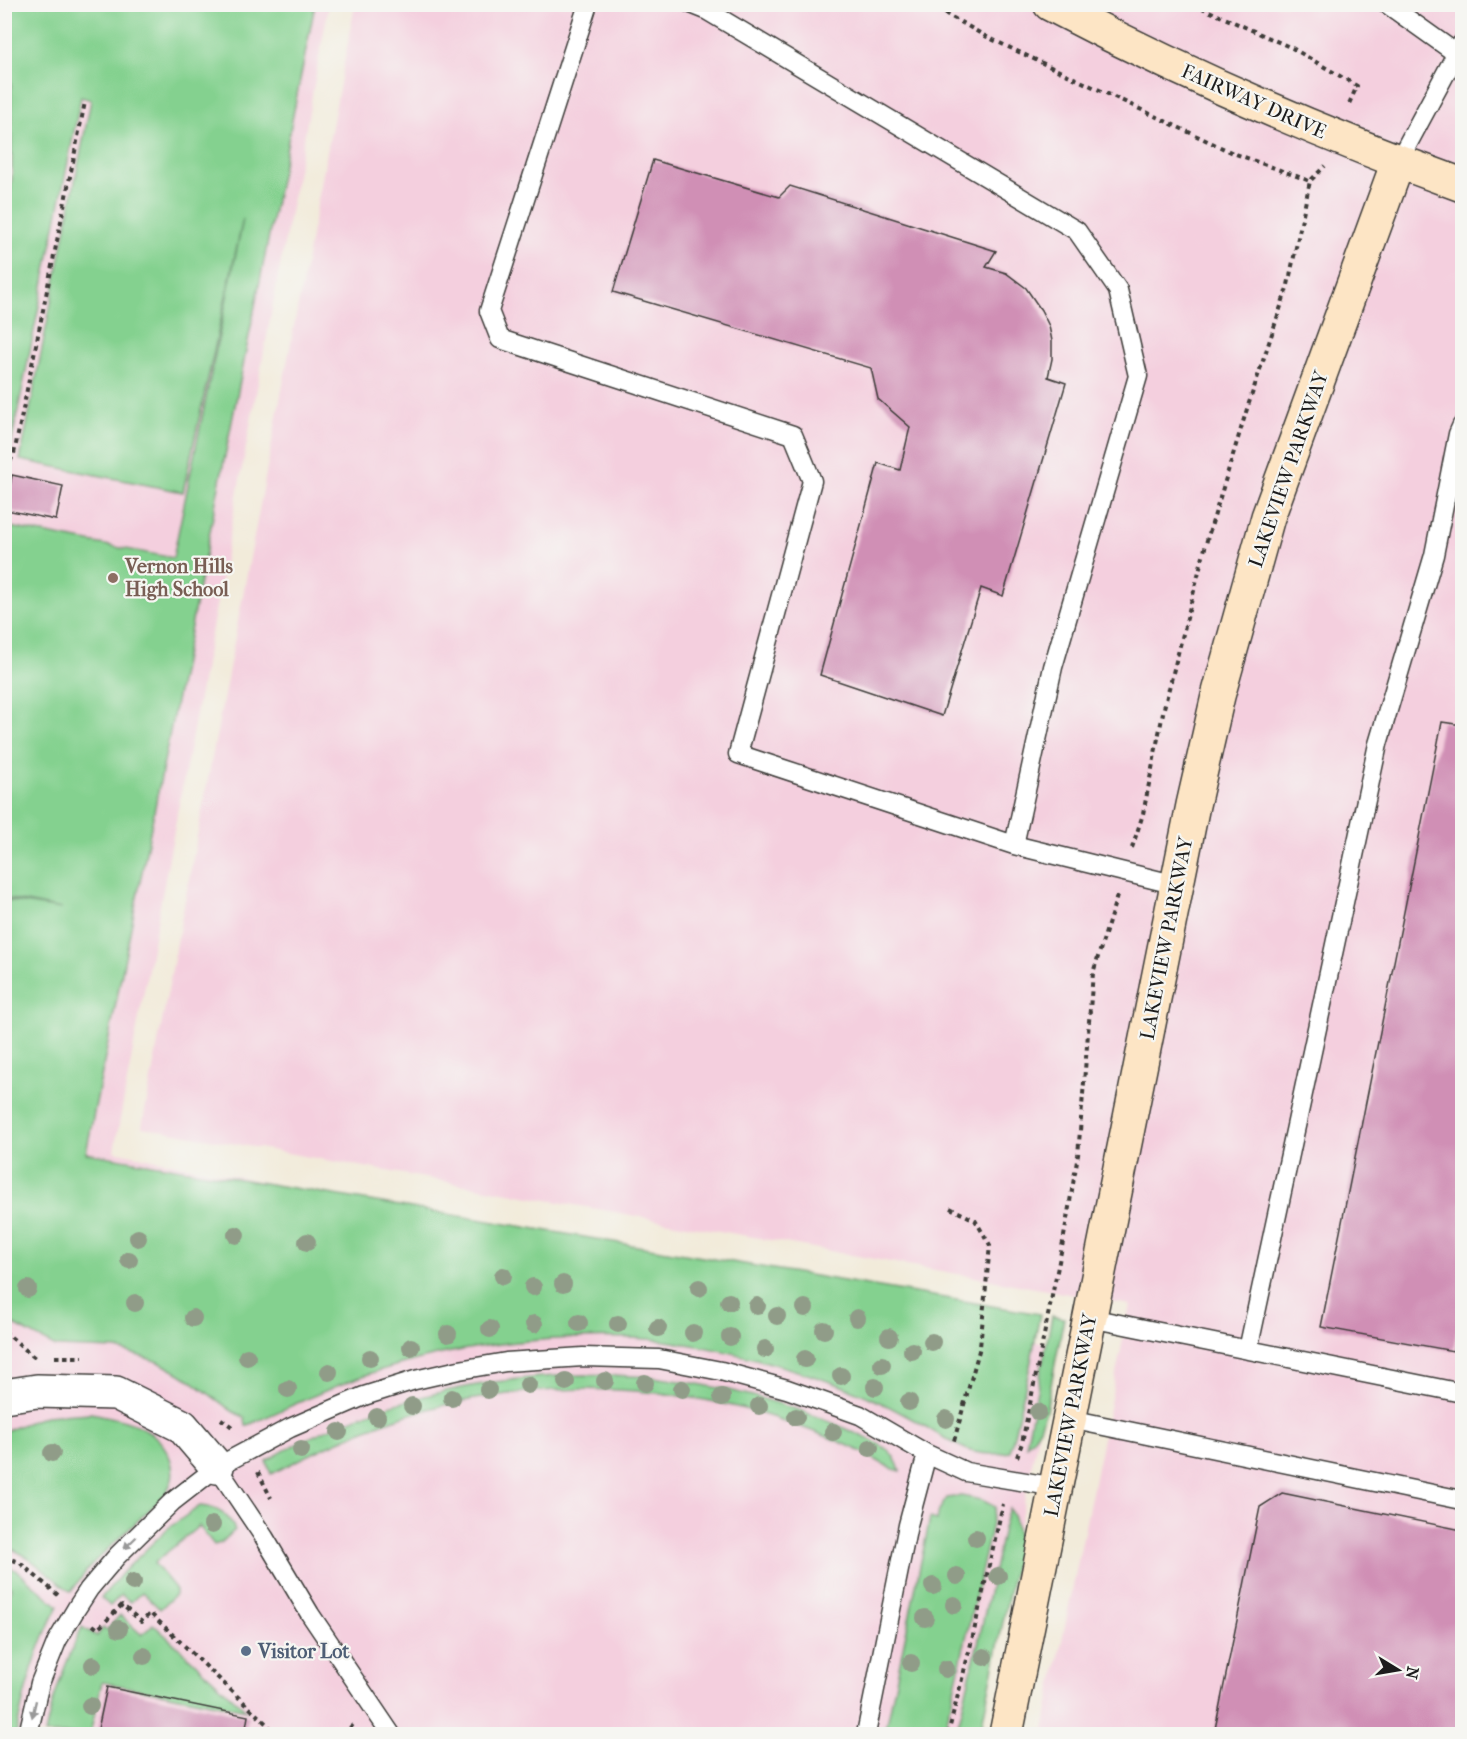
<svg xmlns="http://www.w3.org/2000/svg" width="1467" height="1739" font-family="'IM FELL French Canon',serif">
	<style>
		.built { fill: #f4cfde }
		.green { fill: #84d18f; stroke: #507656; stroke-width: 1.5 }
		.building { fill: #d08fb5 }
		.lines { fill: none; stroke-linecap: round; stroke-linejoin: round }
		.lane-casing { stroke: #3c3b38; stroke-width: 21 }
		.street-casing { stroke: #3c3b38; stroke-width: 36 }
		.secondary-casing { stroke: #3c3b38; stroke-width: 36 }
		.path { stroke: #3c3b38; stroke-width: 4; stroke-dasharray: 4.5 4.5; stroke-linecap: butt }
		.lane { stroke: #fff; stroke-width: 18 }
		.street { stroke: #fff; stroke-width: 33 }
		.secondary { stroke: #fde5c5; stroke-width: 33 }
		.tree { fill: #909c88 }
		.oneway { fill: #999 }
		.education-dot { fill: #8d6e63; stroke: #f6f6f2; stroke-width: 2 }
		.service-dot { fill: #5c6f8a; stroke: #f6f6f2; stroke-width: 2 }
		.labels { text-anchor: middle; stroke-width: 4.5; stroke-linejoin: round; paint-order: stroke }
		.street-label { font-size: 20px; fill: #1c1c1c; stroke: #f6f6f2 }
		.education-label { font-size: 20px; font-weight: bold; fill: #785e54; stroke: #f6f6f2; text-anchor: start }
		.service-label { font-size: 20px; font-weight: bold; fill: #4e5e75; stroke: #f6f6f2; text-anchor: start }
	</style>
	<rect width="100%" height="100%" fill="#f6f6f2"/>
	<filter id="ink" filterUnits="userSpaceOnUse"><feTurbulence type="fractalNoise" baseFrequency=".0167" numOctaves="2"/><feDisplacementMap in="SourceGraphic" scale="12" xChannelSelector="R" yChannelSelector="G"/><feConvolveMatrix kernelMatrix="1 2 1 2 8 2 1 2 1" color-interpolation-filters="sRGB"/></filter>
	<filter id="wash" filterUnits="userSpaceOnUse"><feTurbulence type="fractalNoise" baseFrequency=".008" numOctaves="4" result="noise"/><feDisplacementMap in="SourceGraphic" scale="24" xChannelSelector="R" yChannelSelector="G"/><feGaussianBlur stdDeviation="1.35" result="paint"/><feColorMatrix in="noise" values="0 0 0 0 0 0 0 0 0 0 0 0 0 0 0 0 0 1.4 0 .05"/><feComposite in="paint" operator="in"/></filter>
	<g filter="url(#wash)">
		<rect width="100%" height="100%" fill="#f2ebda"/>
		<path class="built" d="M5,5H329L114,1151L1056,1346L977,1734H5L4,1610L9,1586L5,1585Z
			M355,5H1462V1734H1043L1130,1305L142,1127Z"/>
		<path class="green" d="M5,4L315,5L86,1153L1040,1314L1030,1366L1010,1452C997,1455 987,1455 974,1452C953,1446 933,1430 914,1420C881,1401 845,1386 810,1375C756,1357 689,1341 632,1338C541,1335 450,1346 363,1376C323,1390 286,1409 246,1426L245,1418L232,1411L190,1380L159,1362L117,1349L56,1347L14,1325L5,1317V900L62,909L5,898V526L173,558L243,219L183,492L20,460L91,100L81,97L5,475L4,252L12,178L11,83L5,48Z
			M1052,1316L1064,1318L1046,1410L1040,1428L1033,1439L1026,1445Z
			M584,1375C612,1375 639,1375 667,1379C732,1388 797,1405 857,1434C867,1439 880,1443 889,1451C894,1456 898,1464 900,1471C887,1468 875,1459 864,1453C835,1439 805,1428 775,1418C652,1378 505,1380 383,1423C344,1437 308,1455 271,1474L266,1461C361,1404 474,1377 584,1375Z
			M91,1413C123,1419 160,1426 171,1461C175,1476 172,1483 164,1496L91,1565L71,1592L27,1557L5,1545V1431L45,1416Z
			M961,1496L982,1500L995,1507L990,1533L944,1734H885L930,1518L937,1520L939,1510L947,1498Z
			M200,1506C217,1507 229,1514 235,1530L221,1543L214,1545L199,1526L154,1563L175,1588V1595L160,1609L142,1592L131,1602L121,1595L110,1606L101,1598L125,1570L167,1529Z
			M1009,1508C1017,1522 1019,1533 1018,1549L980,1734H956L980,1635L1003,1528Z
			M4,1565L16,1570L58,1606C36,1649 25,1687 16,1734H5L4,1621L11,1587L5,1585Z
			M120,1615L142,1635L153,1624L246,1710L102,1682L90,1734H45C53,1695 65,1663 82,1627L97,1636L103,1628L107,1630Z"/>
		<g id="blocks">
			<path class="building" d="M653,160L779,197L790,186L996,251L986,267L1006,273L1026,288L1041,310L1049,326L1052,341V359L1048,377L1066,383L1003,596L981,588L942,716L820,675L878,463L900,470L910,427L878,399L871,368L613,292Z
				M12,475L63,486L56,520L6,510Z
				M1442,722L1462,725V1302L1453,1351L1321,1327Z
				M1282,1493L1462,1530V1734H1214L1260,1507Z
				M107,1687L248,1716L245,1734H97Z"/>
		</g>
	</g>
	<g filter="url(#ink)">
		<use href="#blocks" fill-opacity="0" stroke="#3c3b38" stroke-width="1.5"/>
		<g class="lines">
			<defs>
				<path id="lane" d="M588,4L489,311L500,339L793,435L812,481L738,754L1014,845
					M691,4L706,10L1077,231L1118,290L1138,376L1053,667L1014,845L1177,885
					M1387,4L1457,54
					M1398,162L1462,43
					M1090,1318L1462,1393
					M1248,1350L1378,744L1434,555L1458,434L1462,425
					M1070,1419L1462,1500
					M217,1467L264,1537L310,1614L391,1734
					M28,1734L40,1683L57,1641L76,1609L89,1589L117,1556L172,1502L217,1467L290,1428L364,1396L415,1380L459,1370L506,1362L583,1357L659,1359L721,1371L787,1389L860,1415L927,1454L966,1472L1056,1487
					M866,1734L908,1525L927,1454"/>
				<path id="street" d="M4,1396L37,1391L116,1393L182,1426L217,1467"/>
				<path id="secondary" d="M1050,4C1183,74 1321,134 1462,185
					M1006,1734L1193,805L1218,696L1268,517L1398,162"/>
			</defs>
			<use href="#lane" class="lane-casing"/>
			<use href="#street" class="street-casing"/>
			<use href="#secondary" class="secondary-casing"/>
			<path class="path" d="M929,4L985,36L1233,153L1310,181
				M1193,4L1292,48L1357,86L1348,106
				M4,488L10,462L14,454L85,102
				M1132,848L1143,814L1164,708L1207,540L1247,409L1288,285L1310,181L1325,166
				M950,1208L975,1220L990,1245L980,1347L954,1441
				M4,1331L35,1358
				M55,1357H83
				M221,1419L235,1429
				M1017,1457L1022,1443L1063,1242L1078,1155L1093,973L1117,896
				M258,1472L271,1498
				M4,1556L20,1563L58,1595
				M93,1625L98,1629L122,1605L142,1622L150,1613L277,1734
				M343,1734L355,1723
				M948,1734L972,1640L1003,1504"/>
			<use href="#lane" class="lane"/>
			<use href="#street" class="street"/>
			<use href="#secondary" class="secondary"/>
		</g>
		<g class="tree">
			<circle cx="236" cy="1235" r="9"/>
			<circle cx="138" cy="1238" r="9"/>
			<circle cx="307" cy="1242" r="9"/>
			<circle cx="129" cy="1260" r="9"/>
			<circle cx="503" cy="1276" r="9"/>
			<circle cx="563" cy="1284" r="9"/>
			<circle cx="533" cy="1287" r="9"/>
			<circle cx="699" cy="1288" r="9"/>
			<circle cx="28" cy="1289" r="9"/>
			<circle cx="729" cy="1302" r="9"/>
			<circle cx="135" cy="1303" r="9"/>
			<circle cx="757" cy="1306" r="9"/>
			<circle cx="805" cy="1308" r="9"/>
			<circle cx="777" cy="1316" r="9"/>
			<circle cx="193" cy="1318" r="9"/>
			<circle cx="857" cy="1318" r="9"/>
			<circle cx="579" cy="1323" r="9"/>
			<circle cx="534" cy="1324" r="9"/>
			<circle cx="618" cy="1324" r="9"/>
			<circle cx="658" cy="1328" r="9"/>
			<circle cx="490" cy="1329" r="9"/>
			<circle cx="824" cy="1330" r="9"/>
			<circle cx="693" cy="1333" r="9"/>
			<circle cx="448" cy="1334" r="9"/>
			<circle cx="730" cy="1337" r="9"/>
			<circle cx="889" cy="1337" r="9"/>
			<circle cx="932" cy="1342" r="9"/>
			<circle cx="411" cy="1347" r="9"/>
			<circle cx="765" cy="1349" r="9"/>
			<circle cx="912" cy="1351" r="9"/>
			<circle cx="247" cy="1357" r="9"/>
			<circle cx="370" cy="1358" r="9"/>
			<circle cx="805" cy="1359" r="9"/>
			<circle cx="882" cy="1365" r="9"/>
			<circle cx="329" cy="1372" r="9"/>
			<circle cx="841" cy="1376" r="9"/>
			<circle cx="605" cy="1381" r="9"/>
			<circle cx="566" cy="1382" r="9"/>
			<circle cx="645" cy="1383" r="9"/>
			<circle cx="528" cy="1385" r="9"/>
			<circle cx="875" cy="1387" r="9"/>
			<circle cx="288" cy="1389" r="9"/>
			<circle cx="682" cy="1389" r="9"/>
			<circle cx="488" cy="1390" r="9"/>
			<circle cx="722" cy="1397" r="9"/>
			<circle cx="452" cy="1398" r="9"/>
			<circle cx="909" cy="1402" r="9"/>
			<circle cx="412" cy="1406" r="9"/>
			<circle cx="759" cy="1406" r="9"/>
			<circle cx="1038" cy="1412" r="9"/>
			<circle cx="377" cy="1417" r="9"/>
			<circle cx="796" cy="1417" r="9"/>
			<circle cx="946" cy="1419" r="9"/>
			<circle cx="339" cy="1432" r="9"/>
			<circle cx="833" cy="1432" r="9"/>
			<circle cx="870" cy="1448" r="9"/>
			<circle cx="301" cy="1450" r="9"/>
			<circle cx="52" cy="1453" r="9"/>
			<circle cx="212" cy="1525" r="9"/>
			<circle cx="976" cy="1538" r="9"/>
			<circle cx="957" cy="1576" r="9"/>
			<circle cx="998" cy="1576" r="9"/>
			<circle cx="133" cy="1582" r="9"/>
			<circle cx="933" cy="1586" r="9"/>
			<circle cx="954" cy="1605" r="9"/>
			<circle cx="925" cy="1618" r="9"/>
			<circle cx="119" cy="1629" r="9"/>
			<circle cx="144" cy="1656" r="9"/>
			<circle cx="984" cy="1657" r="9"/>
			<circle cx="911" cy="1663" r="9"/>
			<circle cx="93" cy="1665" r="9"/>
			<circle cx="946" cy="1669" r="9"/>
			<circle cx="90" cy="1706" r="9"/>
		</g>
		<defs><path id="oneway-solid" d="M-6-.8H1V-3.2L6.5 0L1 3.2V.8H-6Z" transform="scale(1.5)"/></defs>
		<g class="oneway">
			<use href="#oneway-solid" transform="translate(130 1543) rotate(136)"/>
			<use href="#oneway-solid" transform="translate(34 1709) rotate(103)"/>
		</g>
	</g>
	<circle class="education-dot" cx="113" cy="578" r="6"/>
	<circle class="service-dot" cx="246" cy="1651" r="6"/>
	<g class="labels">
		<g class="street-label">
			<text transform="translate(1254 101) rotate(24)" y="7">FAIRWAY DRIVE</text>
			<text transform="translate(1288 469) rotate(-71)" y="7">LAKEVIEW PARKWAY</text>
			<text transform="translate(1166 938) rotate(-79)" y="7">LAKEVIEW PARKWAY</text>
			<text transform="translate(1070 1415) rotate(-79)" y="7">LAKEVIEW PARKWAY</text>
		</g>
		<g class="education-label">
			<text x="125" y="573">Vernon Hills<tspan x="125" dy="23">High School</tspan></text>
		</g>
		<g class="service-label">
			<text x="258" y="1658">Visitor Lot</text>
		</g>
	</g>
	<rect width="1467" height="1739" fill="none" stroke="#f6f6f2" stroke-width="24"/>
	<g transform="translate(1398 1670) rotate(101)" stroke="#f6f6f2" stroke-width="4.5" paint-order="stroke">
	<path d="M0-4.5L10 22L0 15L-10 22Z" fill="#1c1c1c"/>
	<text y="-9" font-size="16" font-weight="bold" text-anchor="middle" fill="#1c1c1c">N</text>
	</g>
</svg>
